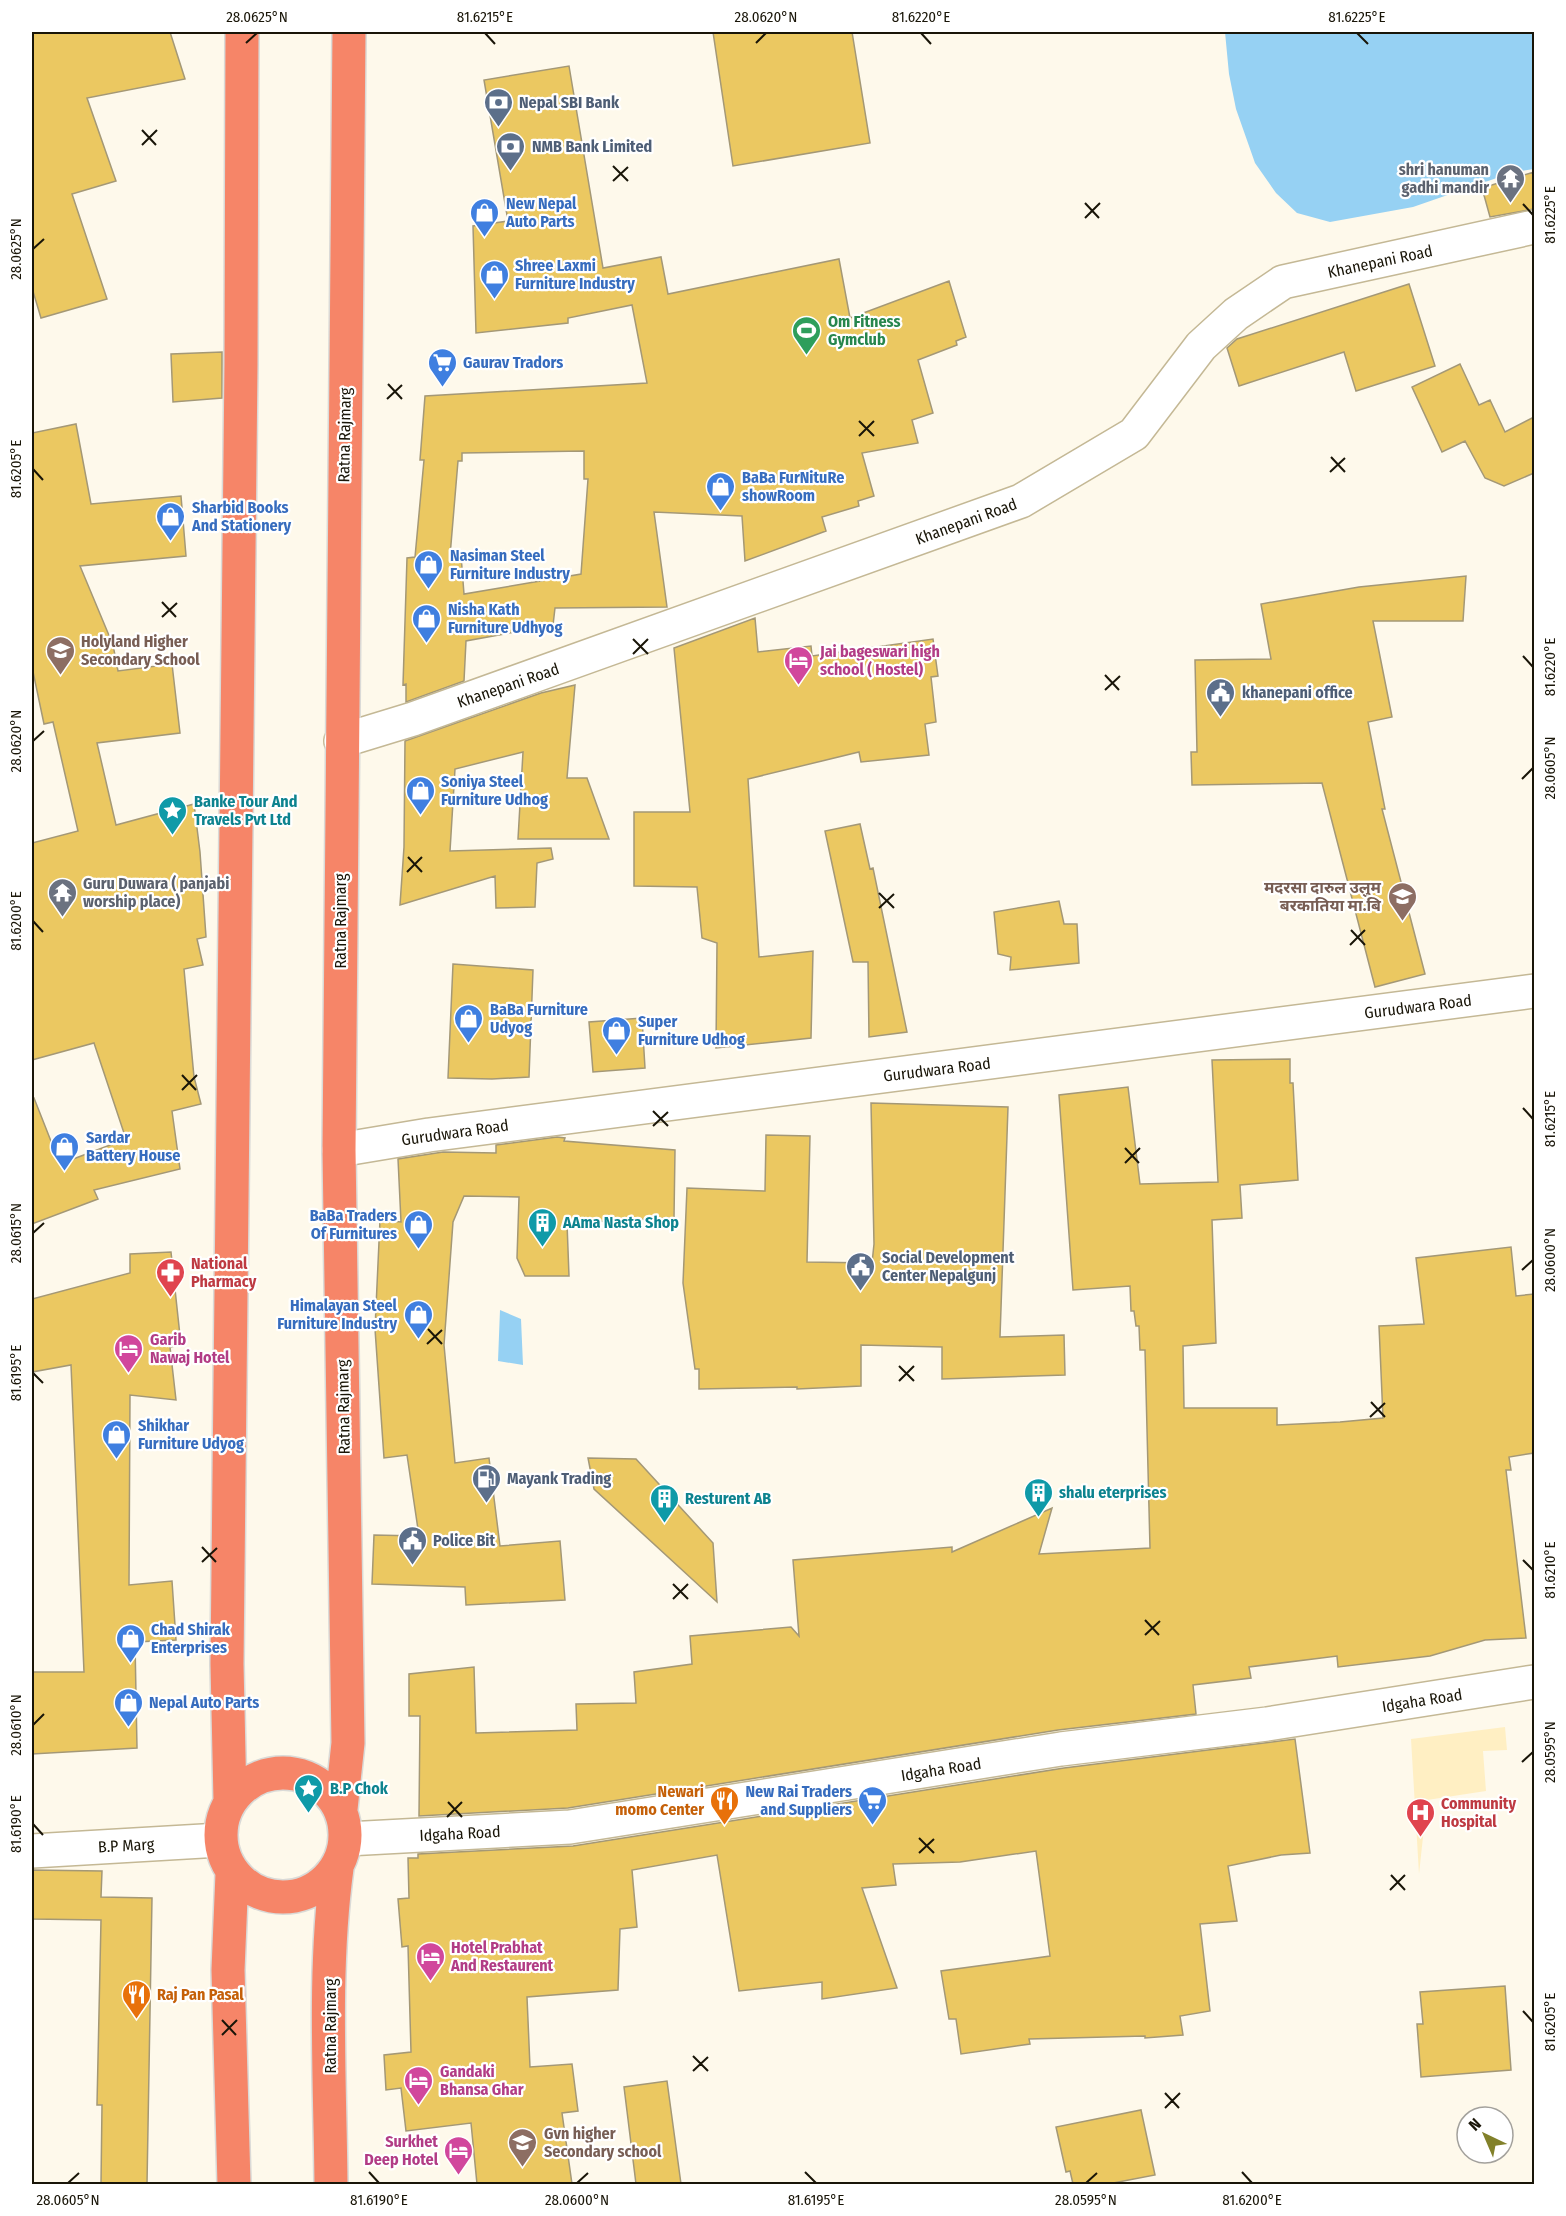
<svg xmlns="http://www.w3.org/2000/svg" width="1566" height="2216" font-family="'Fira Sans Condensed','Noto Sans Devanagari',sans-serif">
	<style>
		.built { fill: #ffefc3 }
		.water { fill: #96d1f3 }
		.building { fill: #ebc861; stroke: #a49876; stroke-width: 1.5; fill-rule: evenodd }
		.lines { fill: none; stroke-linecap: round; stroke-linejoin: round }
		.minor-casing { stroke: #c4b895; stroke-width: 36 }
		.highway-casing { stroke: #dadad7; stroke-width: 36 }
		.minor { stroke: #fff; stroke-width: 33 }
		.highway { stroke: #f68568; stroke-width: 33 }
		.ticks { fill: none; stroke: #191508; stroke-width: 2 }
		.labels { text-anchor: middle; stroke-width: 4.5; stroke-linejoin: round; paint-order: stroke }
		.service-label { font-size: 16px; font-weight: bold; fill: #4e5e75; stroke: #fff; text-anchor: start }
		.worship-label { font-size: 16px; font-weight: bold; fill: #5b616d; stroke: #fff; text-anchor: end }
		.shop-label { font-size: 16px; font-weight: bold; fill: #366cbe; stroke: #fff; text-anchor: start }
		.street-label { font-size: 16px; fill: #191508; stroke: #fff }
		.leisure-label { font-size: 16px; font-weight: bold; fill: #27864d; stroke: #fff; text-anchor: start }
		.education-label { font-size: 16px; font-weight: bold; fill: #785e54; stroke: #fff; text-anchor: start }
		.hotel-label { font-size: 16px; font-weight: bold; fill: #b23c85; stroke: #fff; text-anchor: start }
		.culture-label { font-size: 16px; font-weight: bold; fill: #0d838f; stroke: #fff; text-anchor: start }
		.health-label { font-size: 16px; font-weight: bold; fill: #be3a42; stroke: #fff; text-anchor: start }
		.food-label { font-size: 16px; font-weight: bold; fill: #c56008; stroke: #fff; text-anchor: end }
		.neatline { fill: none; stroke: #191508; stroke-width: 2 }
		.ticks-label { font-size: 15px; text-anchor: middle; fill: #191508 }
	</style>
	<rect width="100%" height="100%" fill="#fef9eb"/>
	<path class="built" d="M1505,1727L1507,1750L1483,1751L1486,1791L1427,1800L1419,1874L1411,1739Z"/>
	<path class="water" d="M1225,32H1534V169L1514,172L1413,207L1330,222L1297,213L1276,193L1255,163L1236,109L1229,74Z
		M500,1310L521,1319L523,1365L498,1361Z"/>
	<path class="building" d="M32,32H170L185,79L87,98L116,181L72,194L107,299L41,318L32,288Z
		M713,32H852L870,143L733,166Z
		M569,66L603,268L661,257L668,294L839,259L850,318L949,281L966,337L956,341L957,345L918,360L933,413L912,420L918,443L862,453L874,496L858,501L859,506L822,517L826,531L745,561L742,516L654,512L667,607L555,608L553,625L466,641L464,681L406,702V684L403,685L407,558L415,557L424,460H420L425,396L647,383L632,305L568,318V323L476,333L473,226L508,221L484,80ZM584,451V479H588L581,574L464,594L461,555L450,556L458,461H462V453Z
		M1534,172V209L1490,217L1482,188Z
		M1409,284L1435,366L1356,391L1344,352L1239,386L1227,348L1237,339Z
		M222,352V398L173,402L171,354Z
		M1460,364L1479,405L1490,400L1505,432L1534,417V473L1504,486L1485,478L1465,441L1442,452L1412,387Z
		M76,424L91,504L181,496L186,556L80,566L113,645L118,671L172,664L180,733L97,743L116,825L194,804L200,852L206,937L197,939L203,965L184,969L194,1077L201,1104L172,1111L180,1169L94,1190L98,1199L32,1224V1099L34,1098L60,1164L126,1139L94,1043L32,1060V843L78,831L53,722L44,724L32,667V433Z
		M1466,576L1463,621H1373L1392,717L1368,722L1385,809H1382L1425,974L1375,987L1322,783L1192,785L1191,752H1197L1195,660L1271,659L1261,604L1359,587Z
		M755,618L758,652L811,646L812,656L933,639L938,676L931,677L936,722L925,724L929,755L861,762L859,752L748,779L759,957L813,951L811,1038L716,1048L717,943L702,938L697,887L634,886V812H690L674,648Z
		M575,685L567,778H587L609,839H518L523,752L455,769L450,851L551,848L553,859L537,863L535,907L496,908L495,876L400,905L404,847L405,741L541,693Z
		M860,824L870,869L873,868L907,1032L869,1037L868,962H853L825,831Z
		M1059,901L1064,924H1077L1079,963L1010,970L1011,957L998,954L994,912Z
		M453,964L533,970L529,1077L492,1079L448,1078Z
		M642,1018L645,1068L593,1072L589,1022Z
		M1290,1059V1083H1293L1298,1180L1240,1185L1242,1218L1212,1220L1216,1343L1183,1346L1184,1408H1277V1425L1340,1422L1383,1418L1379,1326L1424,1324L1416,1258L1511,1247L1516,1296L1534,1294V1453L1509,1457L1511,1470H1506L1526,1638L1485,1640L1430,1656L1338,1667L1337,1656L1249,1667L1251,1678L1193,1685L1196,1714L1058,1730L568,1808L419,1816L420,1716H409V1674L474,1667L476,1733L577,1730L576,1704L636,1703L634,1672L692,1664L690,1636L791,1627L799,1636L793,1560L952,1547V1552L1052,1508L1039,1554L1150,1548L1145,1350H1140L1139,1326H1136L1134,1311H1131L1130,1286L1073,1290L1059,1095L1128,1087L1140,1184L1218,1182L1212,1060Z
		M871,1103L1008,1107L1000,1337L1064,1335L1065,1375L942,1379V1347L861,1345V1386L797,1389V1387L699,1389V1369H695L683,1283L687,1188L765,1191L766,1135L810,1136L807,1262L872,1263L874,1244Z
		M557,1137L565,1138L564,1141L675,1150L674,1218L567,1223L569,1276H525L517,1258L519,1197L464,1196L453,1222L444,1345L455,1463L489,1458L500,1546L560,1541L565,1600L466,1605L465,1587L372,1584L374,1535L419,1536L407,1455L384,1458L375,1329L380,1220L401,1222L398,1159L443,1152L496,1153V1145Z
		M171,1252L181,1345L170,1347L176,1400L130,1395L129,1585L172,1581L176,1640L135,1642L137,1748L32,1754V1672H84L71,1365L32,1372V1299L130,1273V1254Z
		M588,1458L636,1459L713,1543L717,1602L594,1489Z
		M1295,1739L1310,1853L1281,1855L1228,1866L1237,1921L1200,1924L1210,2011L1180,2016L1183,2035L1145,2038V2036L1029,2039L1030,2044L961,2054L956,2019H949L941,1971L1050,1956L1036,1851L960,1862L893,1864L896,1885L862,1888L897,1988L822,1999V1982L739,1991L717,1855L632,1870L637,1927L620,1929L618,1990L527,1997L530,2067L572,2064L578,2111L562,2113L572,2184H477L471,2123L406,2131L401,2088L386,2090L384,2055L411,2052L408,1946L402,1947L398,1899L409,1898L408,1858H418V1854L573,1846L1064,1768Z
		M32,1870L102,1871L101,1897L152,1898L147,2184H101L102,2105H97L101,1920L32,1919Z
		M1505,1986L1511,2070L1421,2077L1417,2024H1423L1420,1992Z
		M667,2081L681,2184H636L624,2087Z
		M1141,2110L1155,2175L1108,2184H1073L1070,2171L1066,2172L1056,2127Z"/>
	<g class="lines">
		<defs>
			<path id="minor" d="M341,741L413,719L1021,501L1134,434L1201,346L1236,314L1283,282L1534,227
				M339,1150L429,1135L1534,991
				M347,1839L570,1827L1061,1749L1267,1724L1534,1682
				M32,1851L220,1840"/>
			<path id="highway" d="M221 1835a62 62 0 1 1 124 0a62 62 0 1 1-124 0Z
				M230,1800L227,1664L241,364L242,32
				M341,1809L348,1743L339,1150L349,32
				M232,1874L228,1970L234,2184
				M331,2184C330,2079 323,1972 337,1868"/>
		</defs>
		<use href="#minor" class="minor-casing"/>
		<use href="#highway" class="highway-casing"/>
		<use href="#minor" class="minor"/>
		<use href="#highway" class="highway"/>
	</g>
	<path class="ticks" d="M485,33L495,44M921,33L931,44M1357,33L1368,44M246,43L257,33M756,43L766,33M142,130L156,145M142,145L157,130M613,166L628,181M613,181L628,167M1085,203L1099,218M1523,204L1533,215M1085,218L1100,203M33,249L44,239M388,384L402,399M387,399L402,385M859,421L874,436M859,436L874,421M1331,457L1345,472M33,469L43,480M1330,472L1345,458M162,602L176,617M162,617L177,603M633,639L648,654M633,654L648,639M1523,656L1533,667M1105,675L1119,690M1105,690L1120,676M33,741L44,731M1522,779L1533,768M408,857L422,872M407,872L422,857M879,893L894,908M879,908L894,894M33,921L43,932M1351,930L1365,945M1350,945L1365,930M182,1075L196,1090M182,1090L197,1075M1523,1108L1533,1119M653,1111L668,1126M653,1126L668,1112M1125,1148L1139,1163M1125,1163L1140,1148M33,1233L44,1223M1522,1270L1533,1260M428,1329L442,1344M427,1344L442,1330M899,1366L914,1381M33,1373L43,1383M899,1381L914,1366M1371,1402L1385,1417M1370,1417L1385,1403M202,1547L216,1562M1523,1560L1533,1570M202,1562L217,1548M673,1584L688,1599M673,1599L688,1584M1145,1620L1159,1635M1145,1635L1160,1621M33,1725L44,1714M1522,1762L1533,1752M448,1802L462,1817M447,1817L462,1802M33,1824L43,1835M919,1838L934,1853M919,1853L934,1839M1391,1875L1405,1890M1390,1890L1405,1875M1523,2011L1533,2022M222,2020L236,2035M222,2035L237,2020M693,2056L708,2071M693,2071L708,2057M1165,2093L1179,2108M1165,2108L1180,2093M369,2172L379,2183M805,2172L816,2183M1242,2172L1252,2183M68,2183L79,2173M577,2183L588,2173M1086,2183L1097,2173"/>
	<defs>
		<symbol id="bank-pin" viewBox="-11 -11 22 30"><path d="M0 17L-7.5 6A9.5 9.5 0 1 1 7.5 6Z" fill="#5c6f8a" stroke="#fff"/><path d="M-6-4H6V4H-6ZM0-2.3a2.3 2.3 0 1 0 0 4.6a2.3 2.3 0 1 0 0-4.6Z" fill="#fff"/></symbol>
		<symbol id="temple-pin" viewBox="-11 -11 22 30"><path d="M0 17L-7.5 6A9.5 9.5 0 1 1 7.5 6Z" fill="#6b7280" stroke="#fff"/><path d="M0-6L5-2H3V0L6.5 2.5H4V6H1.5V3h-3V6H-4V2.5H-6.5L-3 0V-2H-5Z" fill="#fff"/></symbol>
		<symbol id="shop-pin" viewBox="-11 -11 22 30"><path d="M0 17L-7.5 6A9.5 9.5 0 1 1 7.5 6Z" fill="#3f7fe0" stroke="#fff"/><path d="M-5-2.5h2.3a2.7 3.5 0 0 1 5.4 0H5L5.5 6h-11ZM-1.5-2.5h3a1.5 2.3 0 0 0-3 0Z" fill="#fff"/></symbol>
		<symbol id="stadium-pin" viewBox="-11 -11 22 30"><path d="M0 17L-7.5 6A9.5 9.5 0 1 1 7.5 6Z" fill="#2e9e5b" stroke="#fff"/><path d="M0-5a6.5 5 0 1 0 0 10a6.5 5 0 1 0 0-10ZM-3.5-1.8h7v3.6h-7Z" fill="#fff"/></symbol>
		<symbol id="supermarket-pin" viewBox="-11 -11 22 30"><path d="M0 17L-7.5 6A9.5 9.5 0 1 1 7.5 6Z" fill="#3f7fe0" stroke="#fff"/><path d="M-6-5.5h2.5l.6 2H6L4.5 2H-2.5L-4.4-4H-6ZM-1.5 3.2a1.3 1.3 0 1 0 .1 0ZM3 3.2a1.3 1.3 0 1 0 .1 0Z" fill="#fff"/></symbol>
		<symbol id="school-pin" viewBox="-11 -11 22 30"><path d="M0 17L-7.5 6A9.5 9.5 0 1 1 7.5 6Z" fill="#8d6e63" stroke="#fff"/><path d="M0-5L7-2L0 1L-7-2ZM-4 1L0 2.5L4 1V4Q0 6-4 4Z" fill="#fff"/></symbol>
		<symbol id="hotel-pin" viewBox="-11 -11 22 30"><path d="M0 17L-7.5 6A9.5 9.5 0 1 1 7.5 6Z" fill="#d1479c" stroke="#fff"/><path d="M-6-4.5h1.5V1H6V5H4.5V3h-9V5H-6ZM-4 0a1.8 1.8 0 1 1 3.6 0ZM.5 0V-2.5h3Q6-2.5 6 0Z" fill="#fff"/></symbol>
		<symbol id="civic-pin" viewBox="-11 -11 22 30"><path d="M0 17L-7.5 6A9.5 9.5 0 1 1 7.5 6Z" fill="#5c6f8a" stroke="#fff"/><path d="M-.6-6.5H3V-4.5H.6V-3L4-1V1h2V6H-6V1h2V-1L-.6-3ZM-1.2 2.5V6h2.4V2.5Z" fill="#fff"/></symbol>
		<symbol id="sight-pin" viewBox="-11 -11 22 30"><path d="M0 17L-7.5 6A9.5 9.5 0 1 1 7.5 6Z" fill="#0f9aa8" stroke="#fff"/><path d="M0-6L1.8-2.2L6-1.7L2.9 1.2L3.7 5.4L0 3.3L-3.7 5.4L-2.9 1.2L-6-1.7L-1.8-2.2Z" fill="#fff"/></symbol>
		<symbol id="building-pin" viewBox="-11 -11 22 30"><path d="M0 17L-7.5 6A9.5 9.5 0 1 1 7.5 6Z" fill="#0f9aa8" stroke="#fff"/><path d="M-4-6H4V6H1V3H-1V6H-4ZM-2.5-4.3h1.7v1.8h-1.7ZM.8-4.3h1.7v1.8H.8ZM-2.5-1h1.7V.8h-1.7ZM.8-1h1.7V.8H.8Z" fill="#fff"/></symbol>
		<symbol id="pharmacy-pin" viewBox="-11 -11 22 30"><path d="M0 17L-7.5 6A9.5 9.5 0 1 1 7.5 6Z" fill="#e0444e" stroke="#fff"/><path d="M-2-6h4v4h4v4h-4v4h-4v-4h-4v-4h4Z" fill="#fff"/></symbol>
		<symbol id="fuel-pin" viewBox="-11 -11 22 30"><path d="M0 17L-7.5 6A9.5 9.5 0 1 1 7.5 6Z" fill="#5c6f8a" stroke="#fff"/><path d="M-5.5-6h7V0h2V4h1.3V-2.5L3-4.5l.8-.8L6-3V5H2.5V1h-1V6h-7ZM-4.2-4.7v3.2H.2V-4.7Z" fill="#fff"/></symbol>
		<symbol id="restaurant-pin" viewBox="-11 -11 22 30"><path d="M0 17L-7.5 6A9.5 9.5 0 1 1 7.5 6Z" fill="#e8710a" stroke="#fff"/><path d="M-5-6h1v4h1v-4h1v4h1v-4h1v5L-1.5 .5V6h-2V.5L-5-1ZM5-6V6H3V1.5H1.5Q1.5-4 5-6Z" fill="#fff"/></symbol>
		<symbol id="hospital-pin" viewBox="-11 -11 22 30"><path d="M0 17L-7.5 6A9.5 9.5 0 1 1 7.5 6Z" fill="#e0444e" stroke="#fff"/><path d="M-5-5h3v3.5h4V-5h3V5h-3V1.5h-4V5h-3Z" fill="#fff"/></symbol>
	</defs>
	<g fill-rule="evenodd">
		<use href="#bank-pin" x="482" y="86" width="33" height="45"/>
		<use href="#bank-pin" x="494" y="130" width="33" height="45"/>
		<use href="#temple-pin" x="1494" y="162" width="33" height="45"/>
		<use href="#shop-pin" x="468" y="196" width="33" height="45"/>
		<use href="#shop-pin" x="478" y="258" width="33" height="45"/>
		<use href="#stadium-pin" x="790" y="314" width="33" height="45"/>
		<use href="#supermarket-pin" x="426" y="346" width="33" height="45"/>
		<use href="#shop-pin" x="704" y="470" width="33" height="45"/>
		<use href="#shop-pin" x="154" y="500" width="33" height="45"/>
		<use href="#shop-pin" x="412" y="548" width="33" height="45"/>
		<use href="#shop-pin" x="410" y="602" width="33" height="45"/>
		<use href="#school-pin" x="44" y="634" width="33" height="45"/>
		<use href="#hotel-pin" x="782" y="644" width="33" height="45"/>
		<use href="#civic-pin" x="1204" y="676" width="33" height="45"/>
		<use href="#shop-pin" x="404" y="774" width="33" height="45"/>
		<use href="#sight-pin" x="156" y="794" width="33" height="45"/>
		<use href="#temple-pin" x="46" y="876" width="33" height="45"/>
		<use href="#school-pin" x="1386" y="880" width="33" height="45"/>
		<use href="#shop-pin" x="452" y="1002" width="33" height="45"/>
		<use href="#shop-pin" x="600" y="1014" width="33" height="45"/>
		<use href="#shop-pin" x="48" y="1130" width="33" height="45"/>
		<use href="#building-pin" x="526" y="1206" width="33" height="45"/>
		<use href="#shop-pin" x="402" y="1208" width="33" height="45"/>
		<use href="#civic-pin" x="844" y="1250" width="33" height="45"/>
		<use href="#pharmacy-pin" x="154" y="1256" width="33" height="45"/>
		<use href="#shop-pin" x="402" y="1298" width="33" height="45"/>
		<use href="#hotel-pin" x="112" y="1332" width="33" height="45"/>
		<use href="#shop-pin" x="100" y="1418" width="33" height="45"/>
		<use href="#fuel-pin" x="470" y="1462" width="33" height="45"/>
		<use href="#building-pin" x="1022" y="1476" width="33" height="45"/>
		<use href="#building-pin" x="648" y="1482" width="33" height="45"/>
		<use href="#civic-pin" x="396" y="1524" width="33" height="45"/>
		<use href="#shop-pin" x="114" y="1622" width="33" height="45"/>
		<use href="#shop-pin" x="112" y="1686" width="33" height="45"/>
		<use href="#sight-pin" x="292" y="1772" width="33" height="45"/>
		<use href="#restaurant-pin" x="708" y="1784" width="33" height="45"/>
		<use href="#supermarket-pin" x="856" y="1784" width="33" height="45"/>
		<use href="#hospital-pin" x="1404" y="1796" width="33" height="45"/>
		<use href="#hotel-pin" x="414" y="1940" width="33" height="45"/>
		<use href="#restaurant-pin" x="120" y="1978" width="33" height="45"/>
		<use href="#hotel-pin" x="402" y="2064" width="33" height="45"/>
		<use href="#school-pin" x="506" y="2126" width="33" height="45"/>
		<use href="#hotel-pin" x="442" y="2134" width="33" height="45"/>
	</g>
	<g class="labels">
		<g class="service-label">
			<text x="519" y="108">Nepal SBI Bank</text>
			<text x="532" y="152">NMB Bank Limited</text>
			<text x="1242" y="698">khanepani office</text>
			<text x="882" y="1263">Social Development<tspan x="882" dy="18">Center Nepalgunj</tspan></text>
			<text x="507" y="1484">Mayank Trading</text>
			<text x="433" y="1546">Police Bit</text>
		</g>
		<g class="worship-label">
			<text x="1489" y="175">shri hanuman<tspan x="1489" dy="18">gadhi mandir</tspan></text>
			<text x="83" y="889" text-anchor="start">Guru Duwara ( panjabi<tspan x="83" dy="18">worship place)</tspan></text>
		</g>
		<g class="shop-label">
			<text x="506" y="209">New Nepal<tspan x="506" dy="18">Auto Parts</tspan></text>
			<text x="515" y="271">Shree Laxmi<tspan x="515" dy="18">Furniture Industry</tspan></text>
			<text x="463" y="368">Gaurav Tradors</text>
			<text x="742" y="483">BaBa FurNituRe<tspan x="742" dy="18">showRoom</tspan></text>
			<text x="192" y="513">Sharbid Books<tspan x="192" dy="18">And Stationery</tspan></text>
			<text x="450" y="561">Nasiman Steel<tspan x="450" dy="18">Furniture Industry</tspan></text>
			<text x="448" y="615">Nisha Kath<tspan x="448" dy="18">Furniture Udhyog</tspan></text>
			<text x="441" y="787">Soniya Steel<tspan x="441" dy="18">Furniture Udhog</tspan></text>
			<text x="490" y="1015">BaBa Furniture<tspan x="490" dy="18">Udyog</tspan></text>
			<text x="638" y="1027">Super<tspan x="638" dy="18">Furniture Udhog</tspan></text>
			<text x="86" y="1143">Sardar<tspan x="86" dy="18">Battery House</tspan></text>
			<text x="397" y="1221" text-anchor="end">BaBa Traders<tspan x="397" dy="18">Of Furnitures</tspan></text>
			<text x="397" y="1311" text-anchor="end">Himalayan Steel<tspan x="397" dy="18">Furniture Industry</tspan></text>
			<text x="138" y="1431">Shikhar<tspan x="138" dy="18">Furniture Udyog</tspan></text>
			<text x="151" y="1635">Chad Shirak<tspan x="151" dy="18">Enterprises</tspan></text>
			<text x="149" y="1708">Nepal Auto Parts</text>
			<text x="852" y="1797" text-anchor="end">New Rai Traders<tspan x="852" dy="18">and Suppliers</tspan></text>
		</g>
		<g class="street-label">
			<text transform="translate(1380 261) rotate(-12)" y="6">Khanepani Road</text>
			<text transform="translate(344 435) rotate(-89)" y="6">Ratna Rajmarg</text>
			<text transform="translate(966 521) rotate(-20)" y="6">Khanepani Road</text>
			<text transform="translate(508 685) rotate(-19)" y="6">Khanepani Road</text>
			<text transform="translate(340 921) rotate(-90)" y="6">Ratna Rajmarg</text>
			<text transform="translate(1418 1006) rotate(-7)" y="6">Gurudwara Road</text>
			<text transform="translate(937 1069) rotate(-7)" y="6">Gurudwara Road</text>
			<text transform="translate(455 1132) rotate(-8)" y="6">Gurudwara Road</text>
			<text transform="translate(343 1407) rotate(-91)" y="6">Ratna Rajmarg</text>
			<text transform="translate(1422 1700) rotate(-9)" y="6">Idgaha Road</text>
			<text transform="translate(941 1769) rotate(-9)" y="6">Idgaha Road</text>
			<text transform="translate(460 1833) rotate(-3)" y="6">Idgaha Road</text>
			<text transform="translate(126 1845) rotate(-3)" y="6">B.P Marg</text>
			<text transform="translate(330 2026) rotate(-90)" y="6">Ratna Rajmarg</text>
		</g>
		<g class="leisure-label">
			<text x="828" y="327">Om Fitness<tspan x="828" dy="18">Gymclub</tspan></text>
		</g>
		<g class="education-label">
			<text x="81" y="647">Holyland Higher<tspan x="81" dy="18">Secondary School</tspan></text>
			<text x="1381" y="893" text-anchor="end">मदरसा दारुल उलुम<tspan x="1381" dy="18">बरकातिया मा.बि</tspan></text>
			<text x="544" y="2139">Gvn higher<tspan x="544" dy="18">Secondary school</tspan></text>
		</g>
		<g class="hotel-label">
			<text x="820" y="657">Jai bageswari high<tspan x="820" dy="18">school ( Hostel)</tspan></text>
			<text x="150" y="1345">Garib<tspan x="150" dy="18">Nawaj Hotel</tspan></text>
			<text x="451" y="1953">Hotel Prabhat<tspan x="451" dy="18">And Restaurent</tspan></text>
			<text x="440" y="2077">Gandaki<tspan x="440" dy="18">Bhansa Ghar</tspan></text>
			<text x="438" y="2147" text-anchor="end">Surkhet<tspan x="438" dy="18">Deep Hotel</tspan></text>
		</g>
		<g class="culture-label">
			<text x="194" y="807">Banke Tour And<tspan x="194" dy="18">Travels Pvt Ltd</tspan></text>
			<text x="563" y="1228">AAma Nasta Shop</text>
			<text x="1059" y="1498">shalu eterprises</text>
			<text x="685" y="1504">Resturent AB</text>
			<text x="330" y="1794">B.P Chok</text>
		</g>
		<g class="health-label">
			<text x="191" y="1269">National<tspan x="191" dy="18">Pharmacy</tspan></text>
			<text x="1441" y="1809">Community<tspan x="1441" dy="18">Hospital</tspan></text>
		</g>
		<g class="food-label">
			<text x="704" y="1797">Newari<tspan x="704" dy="18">momo Center</tspan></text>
			<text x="157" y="2000" text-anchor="start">Raj Pan Pasal</text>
		</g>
	</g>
	<rect width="1566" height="2216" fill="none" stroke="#ffffff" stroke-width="66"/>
	<g transform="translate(1485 2135) rotate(316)"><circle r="28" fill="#ffffff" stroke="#a3a19c" stroke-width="1.5"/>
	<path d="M0-4.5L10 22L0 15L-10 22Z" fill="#82812a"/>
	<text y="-9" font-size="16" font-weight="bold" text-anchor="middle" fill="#191508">N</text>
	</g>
	<rect x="33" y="33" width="1500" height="2150" class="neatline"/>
	<g class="ticks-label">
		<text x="257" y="22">28.0625°N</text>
		<text x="485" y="22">81.6215°E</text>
		<text x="766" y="22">28.0620°N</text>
		<text x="921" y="22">81.6220°E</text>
		<text x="1357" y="22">81.6225°E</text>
		<text transform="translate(1550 215) rotate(-90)" y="5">81.6225°E</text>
		<text transform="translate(16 249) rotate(-90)" y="5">28.0625°N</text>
		<text transform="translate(16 469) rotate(-90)" y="5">81.6205°E</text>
		<text transform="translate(1550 667) rotate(-90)" y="5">81.6220°E</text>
		<text transform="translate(16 741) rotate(-90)" y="5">28.0620°N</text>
		<text transform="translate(1550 768) rotate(-90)" y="5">28.0605°N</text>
		<text transform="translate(16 921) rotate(-90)" y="5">81.6200°E</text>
		<text transform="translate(1550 1119) rotate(-90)" y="5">81.6215°E</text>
		<text transform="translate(16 1233) rotate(-90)" y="5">28.0615°N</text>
		<text transform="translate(1550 1260) rotate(-90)" y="5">28.0600°N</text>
		<text transform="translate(16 1373) rotate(-90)" y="5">81.6195°E</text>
		<text transform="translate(1550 1570) rotate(-90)" y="5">81.6210°E</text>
		<text transform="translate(16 1725) rotate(-90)" y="5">28.0610°N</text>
		<text transform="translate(1550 1752) rotate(-90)" y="5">28.0595°N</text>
		<text transform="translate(16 1824) rotate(-90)" y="5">81.6190°E</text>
		<text transform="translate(1550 2022) rotate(-90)" y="5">81.6205°E</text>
		<text x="68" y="2205">28.0605°N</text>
		<text x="379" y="2205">81.6190°E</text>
		<text x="577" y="2205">28.0600°N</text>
		<text x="816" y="2205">81.6195°E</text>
		<text x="1086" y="2205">28.0595°N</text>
		<text x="1252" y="2205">81.6200°E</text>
	</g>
</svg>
